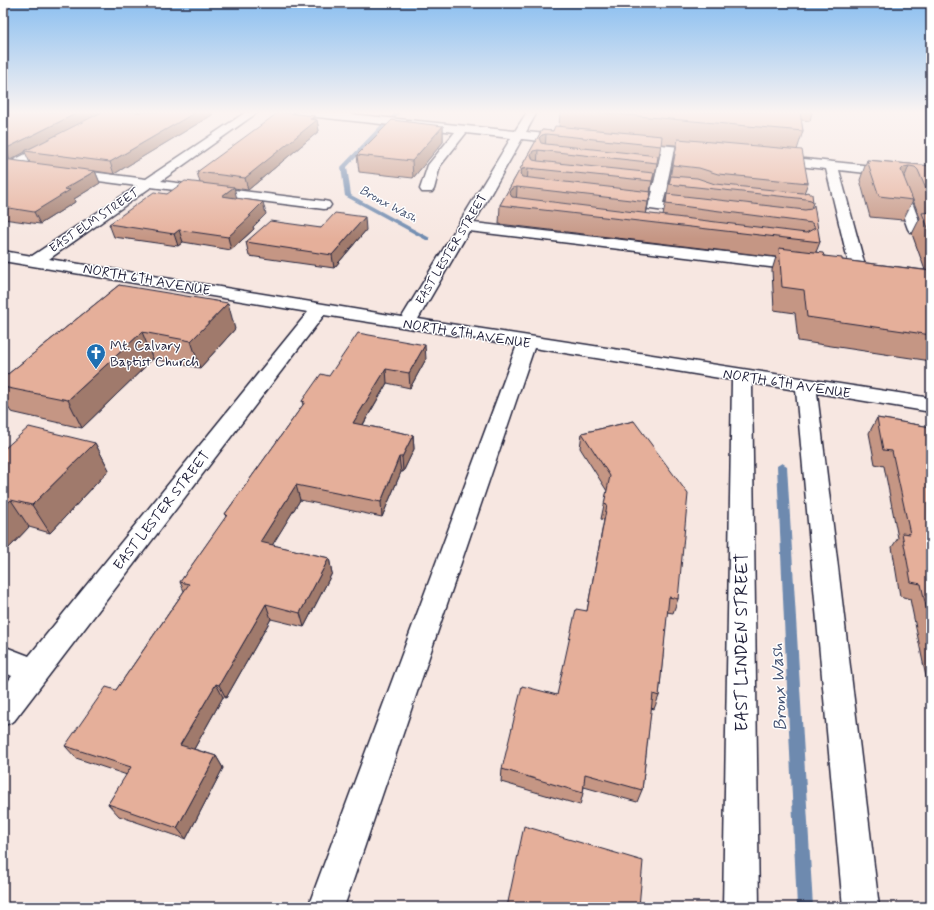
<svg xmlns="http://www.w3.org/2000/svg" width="934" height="910" font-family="Mynerve,sans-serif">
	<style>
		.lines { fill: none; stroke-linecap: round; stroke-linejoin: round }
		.stream { fill: #6e8aaf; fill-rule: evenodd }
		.minor-casing { stroke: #22223b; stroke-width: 3 }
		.minor { fill: #fff; fill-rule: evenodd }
		.wall { fill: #c59684; stroke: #22223b; fill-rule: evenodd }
		.shaded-wall { fill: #a07a6c; stroke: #22223b }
		.building { fill: #e5af9a; stroke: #22223b }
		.labels { text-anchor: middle; stroke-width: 3; stroke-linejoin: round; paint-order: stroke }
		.far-street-label { font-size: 12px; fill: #22223b; stroke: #fff }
		.far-water-label { font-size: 13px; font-style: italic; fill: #485675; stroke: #fff }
		.street-label { font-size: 14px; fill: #22223b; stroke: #fff }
		.poi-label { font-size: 14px; fill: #22223b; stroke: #fff; text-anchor: start }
		.near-street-label { font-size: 17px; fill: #22223b; stroke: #fff }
		.near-water-label { font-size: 18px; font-style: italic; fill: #485675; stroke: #fff }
	</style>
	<rect width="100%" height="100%" fill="#f7e7e1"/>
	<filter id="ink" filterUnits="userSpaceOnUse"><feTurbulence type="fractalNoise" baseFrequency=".025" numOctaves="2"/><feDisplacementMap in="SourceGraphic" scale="8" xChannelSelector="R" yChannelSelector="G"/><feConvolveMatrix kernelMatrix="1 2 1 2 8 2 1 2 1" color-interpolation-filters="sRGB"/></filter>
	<g filter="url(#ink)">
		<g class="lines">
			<path class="stream" d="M396,112H401L384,128L347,167L351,195L430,238V240H426L345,196L341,167L380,126Z
				M782,463L787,466L813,907H797L777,466Z"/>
			<defs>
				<path id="minor" d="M246,112H258L161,181L324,201L329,202L331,205L329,208L324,209L151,187L49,259L402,317L511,138L466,133L440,166L434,189L432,192H422L420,189L428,165L455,132L299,115L294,112H330L515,131L527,112H537L526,132L568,136L572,138L574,140L572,142L568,144L522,139L474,223L803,261L809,263L811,266L809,269L803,271L469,231L418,319L931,398V412L817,393L879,907H843L796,390L752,383L759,907H723L732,380L534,348L344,907H308L517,345L324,315L14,721L3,726V688L12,676L3,672V646L29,656L308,312L3,261V251L32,256L137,186L68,177L63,176L62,173L63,170L68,169L146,179Z
					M53,140L57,141L59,144L57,147L16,169H8L6,166L8,163Z
					M632,142L709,150L711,153L709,156L705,157L673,154L667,184L704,189L706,192L704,195L699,196L666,192L663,203L700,208L702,211L700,214L695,215L613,204L611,201L613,198L618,197L650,201L653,191L622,187L617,186L615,183L617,180L622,179L654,183L661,152L628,149L626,146L628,143Z
					M775,156L931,172V180L839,170L867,273L865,276L859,278L853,276L851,273L826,169L771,163L769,160L771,157Z
					M901,187L906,188L908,191L922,229L920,232L915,233L910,232L908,229L894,191L896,188Z"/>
			</defs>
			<use href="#minor" class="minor-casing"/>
			<use href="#minor" class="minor"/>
		</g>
		<path class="wall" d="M3,112H212V115L114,174L95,171L100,183L74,199L75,202L40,224L3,219ZM25,152L30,163L10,160Z
			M560,112H812L810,121L801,120L803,131L797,150L808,183L804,193L809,194L813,203L811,208L820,242L816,252L824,256L842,260L925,270L912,234L920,218L913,200L903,220L870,217L860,180L867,160L931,166V361L798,341L795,313L774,310L772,270L776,257L499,224L500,205L542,130L553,131L559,127ZM661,144L676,145L663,216L646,214L653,180H654L657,163H658Z
			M315,120H317L319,131L248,190L234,188L236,198L266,214L253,227L254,229L231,250L183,242L178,246L114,237L109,224L167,194L200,183L197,172Z
			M443,126V142L413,178L359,172L357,155Z
			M321,228L366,230L334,268L249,256L246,242Z
			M119,285L235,329L200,368L153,359L82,428L11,412L3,399V378Z
			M426,359L410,388L387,383L363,425L413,435L414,449L403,472H401L382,517L300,500L272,545L329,558L332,573L304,627L271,619L226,698L223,697L194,749L216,756L223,768L186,839L119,816L108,804L127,775L76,758L65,746L116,690L184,591L180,582L226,517L225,514L303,405L302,401L329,376Z
			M877,418L931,427V694L929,683L927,682L910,599L900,596L892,547L898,538L884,466L875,464L869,433Z
			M634,421L678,599L673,613L667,612L659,696L654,709L651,708L642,790L637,802L584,787L583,793L580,805L501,782L502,769L557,695L587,611L604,520L601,519L607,491L580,448L582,433Z
			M95,443L109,470L50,533L29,527L8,549L3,548V450Z"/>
		<path class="shaded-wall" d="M79,112H104L25,151V152L10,160L5,149Z
			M196,112H212V115L114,174L110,162Z
			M315,116V122L317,120L319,131L248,190L245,178Z
			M443,126V142L413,178L412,161Z
			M546,134L545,151L538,150L537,168L532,169L531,155L539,138L542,135Z
			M909,166L901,186V170L904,167Z
			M528,168L527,186L520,174L522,169Z
			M95,171L100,183L74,199L75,202L40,224L34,212L64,189Z
			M654,173L651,191L645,220L652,181Z
			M234,187L237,199L222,196Z
			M517,187L516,206L509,192L512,188Z
			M263,202L266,214L253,227L254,229L231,250L228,237Z
			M365,217L366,230L334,268L332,255Z
			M179,230L183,242L178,246L174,234Z
			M228,303L235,329L200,368L191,341Z
			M142,332L153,359L82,428L68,400Z
			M425,345L426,359L410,388L409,373Z
			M386,369L387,383L355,438L353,423Z
			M413,435L414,449L403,472L402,457Z
			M95,443L109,470L50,533L32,505Z
			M399,457L401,472L382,517L381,502Z
			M296,485L300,500L265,557L260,542Z
			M11,500L29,527L8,549L3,542V507Z
			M329,558L332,573L304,627L300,613Z
			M266,604L271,619L226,698L219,685Z
			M216,684L223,697L189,758L180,745Z
			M216,756L223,768L186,839L177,828Z"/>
		<path class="building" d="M3,112H79L5,149H3Z
			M102,112H196L110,162L25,151Z
			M279,112L315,116L310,119L317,120L245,178L197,172Z
			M594,112H800L803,131Z
			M392,120L443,126L412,161L357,155Z
			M555,126L662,136L661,146L546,134L542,135L539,138L541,143L546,144L658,156L657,163L538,150L533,151L531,155L533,160L538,161L654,173L652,181L528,168L522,169L520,174L522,177L651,192L648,202L517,187L512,188L509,192L512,197L806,233L815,228L812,223L666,204L667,194L805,210L811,209L814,205L820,242L500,205L542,130L553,131Z
			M678,139L802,150L808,183L718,174L699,168L673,165Z
			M3,159L95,171L64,189L70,190L34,212L3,207Z
			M867,160L931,166V201L918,170L915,167L909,166L904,167L901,170L913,200L879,196Z
			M671,176L697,178L715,184L803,193L809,192V194H812L813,203L811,200L806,199L669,184Z
			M185,181L234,187L222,196L263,202L249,216H251L228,237L179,230L174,234L109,224L154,192L167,194Z
			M931,211V235L922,213L930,212Z
			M335,213L365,217L332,255L246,242L270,221L321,228Z
			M779,248L823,253L824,256L842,258V260L931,271V335L807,317L804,290L782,287Z
			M119,285L228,303L191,341L142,332L68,400L3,387V378Z
			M358,333L425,345L409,373L386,369L353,423L413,435L402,457H399L381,502L296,485L260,542L329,558L300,613L266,604L219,685L216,684L180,745L216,756L177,828L108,804L131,767L65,746L106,687L116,690L189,584L180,582L227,515L225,514L305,402L302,401L321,374L329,376Z
			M877,418L931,427V629L921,584L911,582L902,533L910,534L892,451L883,450Z
			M634,421L688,494L678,599L669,597L659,696L653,694L642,790L585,774L583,793L502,769L522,686L557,695L576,609L587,611L607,505L604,504L610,476L582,433Z
			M29,427L95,443L32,505L11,500L3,507V450Z
			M524,826L643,861L639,907H507Z"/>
	</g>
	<linearGradient id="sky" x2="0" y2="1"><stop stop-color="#8bbff0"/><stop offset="0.47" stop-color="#fbf4f2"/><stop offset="1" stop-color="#fbf4f2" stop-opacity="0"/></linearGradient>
	<rect width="934" height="239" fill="url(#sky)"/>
	<defs>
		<symbol id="church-pin" viewBox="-11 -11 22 30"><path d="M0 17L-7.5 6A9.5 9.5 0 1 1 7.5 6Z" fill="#1f6fb2" stroke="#fff"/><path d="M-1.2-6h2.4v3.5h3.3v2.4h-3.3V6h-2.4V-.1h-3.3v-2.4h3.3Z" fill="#fff"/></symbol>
	</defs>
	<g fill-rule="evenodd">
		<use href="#church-pin" x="85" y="342" width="22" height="30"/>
	</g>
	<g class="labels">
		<g class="far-street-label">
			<text transform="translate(94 220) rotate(-34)" y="4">EAST ELM STREET</text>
			<text transform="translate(451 249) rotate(-59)" y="4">EAST LESTER STREET</text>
		</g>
		<g class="far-water-label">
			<text transform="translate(389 203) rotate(28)" y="5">Bronx Wash</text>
		</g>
		<g class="street-label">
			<text transform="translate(147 279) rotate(10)" y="5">NORTH 6TH AVENUE</text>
			<text transform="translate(467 333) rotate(9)" y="5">NORTH 6TH AVENUE</text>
			<text transform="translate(787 383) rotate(9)" y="5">NORTH 6TH AVENUE</text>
			<text transform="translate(161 510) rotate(-52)" y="5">EAST LESTER STREET</text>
		</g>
		<g class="poi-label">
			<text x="110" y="350">Mt. Calvary<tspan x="110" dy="16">Baptist Church</tspan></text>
		</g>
		<g class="near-street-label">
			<text transform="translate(741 642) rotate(-90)" y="6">EAST LINDEN STREET</text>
		</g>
		<g class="near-water-label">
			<text transform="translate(778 687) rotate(-93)" y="6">Bronx Wash</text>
		</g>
	</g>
	<rect width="934" height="910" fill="none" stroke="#fff" stroke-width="16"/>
	<rect x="8" y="8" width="918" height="894" fill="none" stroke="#22223b" stroke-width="1.5" filter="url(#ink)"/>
</svg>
